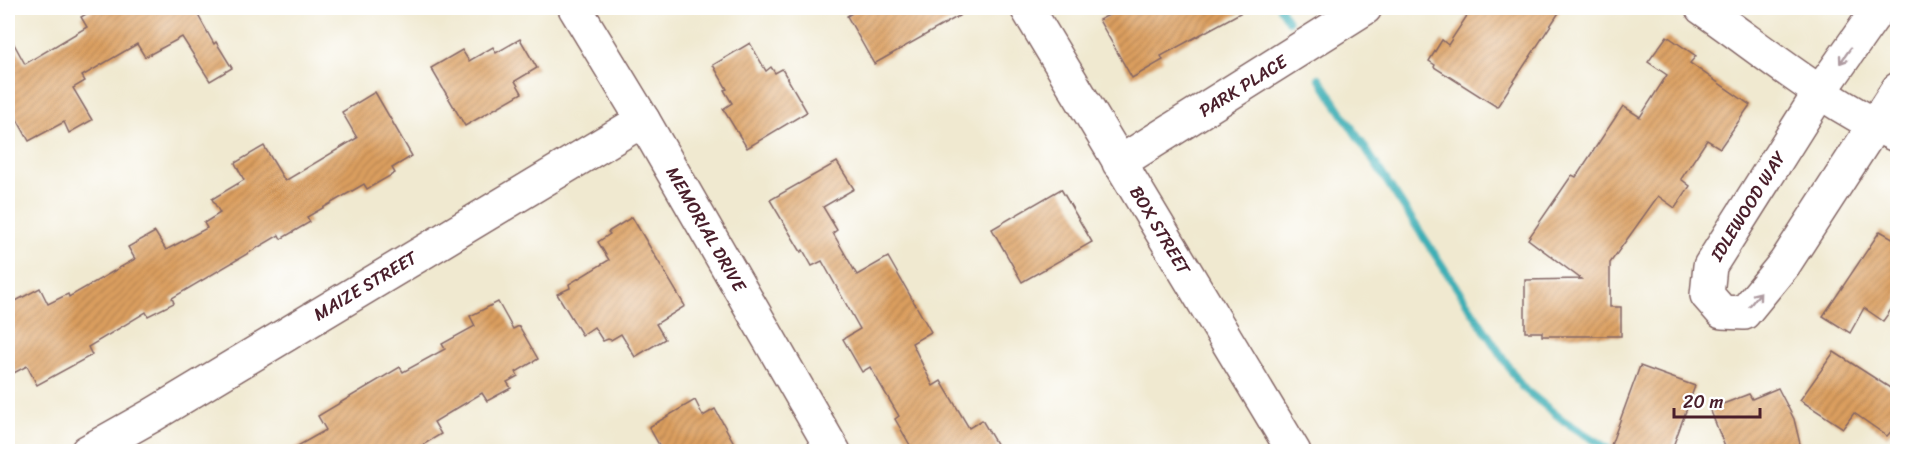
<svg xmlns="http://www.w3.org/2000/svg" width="1905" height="459" font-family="Sriracha,sans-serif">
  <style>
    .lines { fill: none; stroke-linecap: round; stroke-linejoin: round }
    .stream { stroke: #3eafb5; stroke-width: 8 }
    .building { fill: url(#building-hatch) }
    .minor-casing { stroke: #846665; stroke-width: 36 }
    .minor { stroke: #fff; stroke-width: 33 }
    .oneway { stroke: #ae9aa0 }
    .labels { text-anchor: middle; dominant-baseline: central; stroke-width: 4.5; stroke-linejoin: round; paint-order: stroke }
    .street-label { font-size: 18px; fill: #4a1f2b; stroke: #fff }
  </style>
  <defs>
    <pattern id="building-hatch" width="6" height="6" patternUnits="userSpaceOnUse" patternTransform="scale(1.5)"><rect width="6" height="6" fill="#db9f5f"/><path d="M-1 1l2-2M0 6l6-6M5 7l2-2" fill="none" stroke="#b4814f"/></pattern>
  </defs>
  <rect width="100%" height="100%" fill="#fff"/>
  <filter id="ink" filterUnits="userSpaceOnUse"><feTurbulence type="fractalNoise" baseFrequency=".0167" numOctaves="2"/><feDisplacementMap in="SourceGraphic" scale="12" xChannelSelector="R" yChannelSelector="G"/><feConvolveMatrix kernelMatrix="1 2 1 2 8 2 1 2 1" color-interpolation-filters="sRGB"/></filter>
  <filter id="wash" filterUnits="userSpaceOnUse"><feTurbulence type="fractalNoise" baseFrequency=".008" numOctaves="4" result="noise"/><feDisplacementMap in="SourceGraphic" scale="24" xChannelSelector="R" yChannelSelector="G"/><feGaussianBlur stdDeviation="1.35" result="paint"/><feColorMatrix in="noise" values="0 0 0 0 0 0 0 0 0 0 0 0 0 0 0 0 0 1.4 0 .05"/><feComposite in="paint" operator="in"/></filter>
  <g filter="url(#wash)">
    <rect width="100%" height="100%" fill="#f0e9d0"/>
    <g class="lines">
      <!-- stream -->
      <g class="stream">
        <polyline points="1280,8 1288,21"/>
        <polyline points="1319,78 1522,387 1564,421 1613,452"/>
      </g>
    </g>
    <g id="blocks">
      <!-- building -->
      <g class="building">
        <polygon points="96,8 194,8 214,44 216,42 232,68 210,81 182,37 145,57 137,44 82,76 85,81 73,88 92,120 69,133 64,122 29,141 8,103 8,33 25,64 87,27 81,17"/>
        <polygon points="860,8 973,8 874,64 847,16"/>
        <polygon points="1122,8 1249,8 1161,56 1163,60 1132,78 1099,20"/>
        <polygon points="1472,8 1562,8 1497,107 1434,67 1435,65 1429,61 1442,40 1448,45"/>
        <polygon points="1667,36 1696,56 1690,63 1750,105 1720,148 1707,140 1681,179 1690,186 1675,208 1658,196 1610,263 1610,307 1621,307 1621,336 1542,336 1542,332 1525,332 1525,280 1581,279 1528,239 1572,175 1576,177 1623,106 1640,117 1667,75 1648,62"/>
        <polygon points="520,39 537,68 515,81 522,93 465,126 431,68 462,50 469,61 493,47 496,53"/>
        <polygon points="750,43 766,71 771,67 775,73 782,69 807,112 747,148 723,109 732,103 724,90 727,89 713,65"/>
        <polygon points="375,92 412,156 392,168 395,173 367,189 364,184 307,217 310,222 281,239 279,235 172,298 174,303 148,316 146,312 88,347 92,355 37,385 27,366 8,376 8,305 40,288 48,304 68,294 69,297 135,259 128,247 155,232 166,250 207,228 204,223 220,213 212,199 244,180 235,163 264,146 285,181 357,138 342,112"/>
        <polygon points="837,162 854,189 823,207 837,230 833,233 857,275 888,257 931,332 912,343 933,386 941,381 969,428 982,420 1001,452 914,452 895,419 899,416 870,367 862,372 843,339 860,329 822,261 812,266 803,250 801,252 770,200"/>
        <polygon points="1061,189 1092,242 1022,282 992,229"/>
        <polygon points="632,217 685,306 656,324 665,339 635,357 621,334 611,340 608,339 603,341 594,327 582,335 557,294 570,288 569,284 609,260 598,242 610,234 608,232"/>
        <polygon points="1880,231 1898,241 1898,300 1883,321 1864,308 1850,333 1823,316"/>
        <polygon points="498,302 513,329 519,326 538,359 516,372 518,376 507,382 511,388 487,401 482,393 434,422 441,434 411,452 287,452 326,430 318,416 400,367 403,372 445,349 442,344 475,326 470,316"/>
        <polygon points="1834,352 1898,393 1898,424 1887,436 1854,413 1843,428 1800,400"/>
        <polygon points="1640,366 1695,386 1671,452 1628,452 1611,445"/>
        <polygon points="1778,388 1794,419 1802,452 1727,452 1710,409 1749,394 1752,399"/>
        <polygon points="695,400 703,416 715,409 739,452 663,452 649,427"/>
      </g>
    </g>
  </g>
  <g filter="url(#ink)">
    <use href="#blocks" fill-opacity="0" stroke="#846665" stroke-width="1.5"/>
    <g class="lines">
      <defs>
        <g id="minor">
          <polyline points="575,8 643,120 834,452"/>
          <polyline points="1027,8 1294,452"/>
          <path d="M1702 8C1765 52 1827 104 1898 136"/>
          <polyline points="1879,8 1820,92 1710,266 1707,295 1722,312 1744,313 1785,263 1898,89"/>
          <polyline points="1119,163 1365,8"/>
          <polyline points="87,452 151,416 643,120"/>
        </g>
      </defs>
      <!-- minor casing -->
      <use href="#minor" class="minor-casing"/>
      <!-- minor -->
      <use href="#minor" class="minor"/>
    </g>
    <!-- one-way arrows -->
    <defs><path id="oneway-shaft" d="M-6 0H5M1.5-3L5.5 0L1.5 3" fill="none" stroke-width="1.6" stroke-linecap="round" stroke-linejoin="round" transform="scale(1.5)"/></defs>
    <g class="oneway">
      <use href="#oneway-shaft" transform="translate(1845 56) rotate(125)"/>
      <use href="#oneway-shaft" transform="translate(1755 299) rotate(-51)"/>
    </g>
  </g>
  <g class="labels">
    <!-- street labels -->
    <g class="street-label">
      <text transform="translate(1243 86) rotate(-32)">PARK PLACE</text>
      <text transform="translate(1748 206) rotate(-58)">IDLEWOOD WAY</text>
      <text transform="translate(706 229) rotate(60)">MEMORIAL DRIVE</text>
      <text transform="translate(1160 230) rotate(59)">BOX STREET</text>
      <text transform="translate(365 286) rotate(-31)">MAIZE STREET</text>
    </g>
  </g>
  <!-- margin -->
  <rect width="1905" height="459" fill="none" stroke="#fff" stroke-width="30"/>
  <!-- scale -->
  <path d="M1674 408v9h86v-9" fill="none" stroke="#4a1f2b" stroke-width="3"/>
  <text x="1683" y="408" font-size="18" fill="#4a1f2b" stroke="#ffffff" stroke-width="4.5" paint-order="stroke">20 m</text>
</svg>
